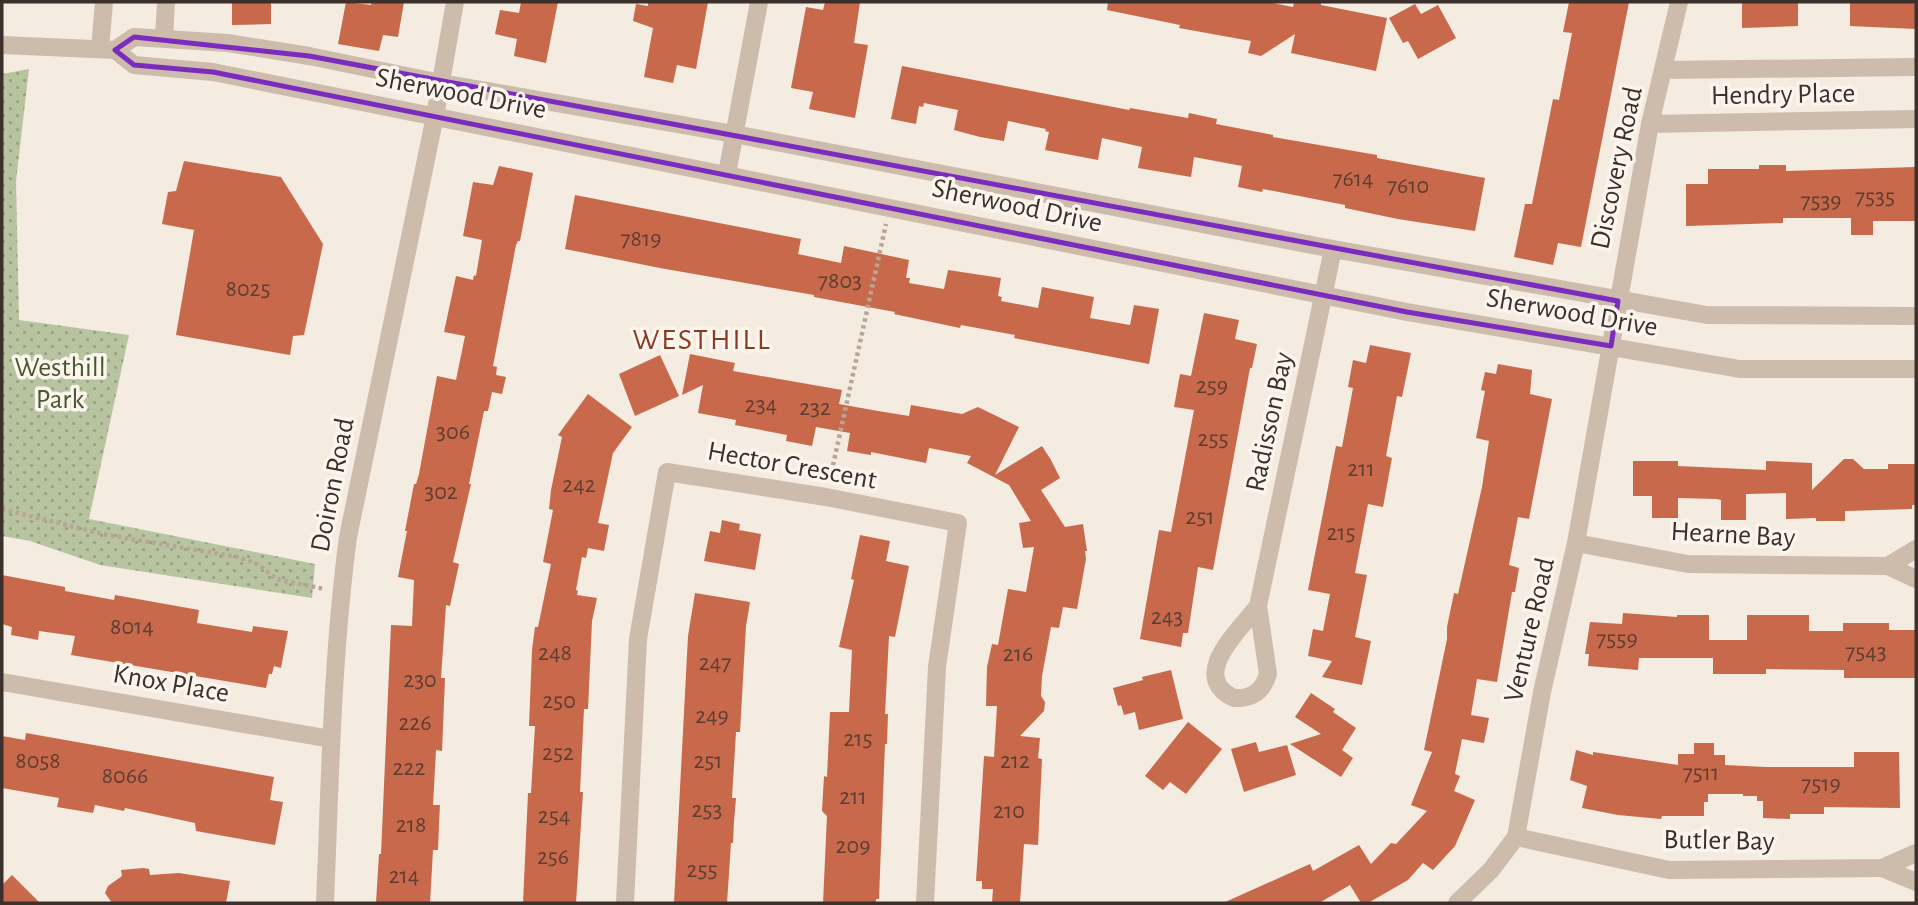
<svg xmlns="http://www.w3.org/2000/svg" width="1918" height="905" font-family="'Alegreya Sans',sans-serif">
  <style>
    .park { fill: url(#park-dots) }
    .building { fill: #c8694b }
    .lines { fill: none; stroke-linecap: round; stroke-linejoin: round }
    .path { stroke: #b9a596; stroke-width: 4.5; stroke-dasharray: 3.5 3.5; stroke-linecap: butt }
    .minor { stroke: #cdbbac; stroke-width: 18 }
    .marked { fill: none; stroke: #7b2cbf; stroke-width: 5; stroke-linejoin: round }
    .labels { text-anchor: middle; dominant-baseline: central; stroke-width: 7; stroke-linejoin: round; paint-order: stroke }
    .number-label { font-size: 24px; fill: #5e3e33 }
    .street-label { font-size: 28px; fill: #3b302b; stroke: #fbf5ee }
    .park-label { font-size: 28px; fill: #4a5a2e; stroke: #fbf5ee }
    .neighbourhood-label { font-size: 30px; letter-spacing: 2px; fill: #8c3b22; stroke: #fbf5ee }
  </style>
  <defs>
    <pattern id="park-dots" width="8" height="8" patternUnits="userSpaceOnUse" patternTransform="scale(1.75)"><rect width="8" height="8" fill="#b8c4a0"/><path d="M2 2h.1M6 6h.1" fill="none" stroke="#97a083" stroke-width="1.8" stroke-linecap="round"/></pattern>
  </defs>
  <rect width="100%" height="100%" fill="#f4ebe1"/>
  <!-- park -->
  <polygon class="park" points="29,69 16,181 19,320 129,335 89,519 315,564 312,598 100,565 30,541 2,536 2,74"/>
  <!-- building -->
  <g class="building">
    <polygon points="232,2 271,2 271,24 232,25"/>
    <polygon points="346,2 371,5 372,2 404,2 398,37 383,35 379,51 338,44"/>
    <polygon points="521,2 558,2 546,63 514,56 517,39 495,34 500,10 519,13"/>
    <polygon points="648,2 708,2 696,69 677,65 673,83 644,77 653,28 633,21 636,4 648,6"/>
    <polygon points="825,2 860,2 854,43 868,45 855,118 809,109 813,92 791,88 806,7 823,10"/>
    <polygon points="1108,2 1267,2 1293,7 1294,2 1321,2 1321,5 1387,18 1376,71 1291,53 1295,34 1261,56 1248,53 1251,41 1179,28 1180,25 1107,10"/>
    <polygon points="1569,2 1629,2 1581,247 1558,243 1553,265 1514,257 1525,204 1532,204 1553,99 1559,100 1572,33 1563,32"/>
    <polygon points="1742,2 1798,2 1798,26 1742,28"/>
    <polygon points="1850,2 1916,2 1916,29 1850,26"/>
    <polygon points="1415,4 1421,14 1438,5 1456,38 1418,59 1408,41 1403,43 1389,18"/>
    <polygon points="902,66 1129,110 1130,108 1188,118 1189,113 1217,119 1216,124 1273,135 1273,137 1377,155 1377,158 1485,178 1475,231 1398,219 1345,208 1345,205 1263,189 1262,192 1238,187 1242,166 1194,157 1191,177 1138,168 1142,147 1102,138 1098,160 1045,150 1049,132 1045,131 1046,129 1008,121 1004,141 980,137 954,130 958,110 924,103 923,107 919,106 916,124 891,119"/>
    <polygon points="184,161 281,177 323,244 304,335 293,336 290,355 176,335 194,230 162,224 168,192 176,191"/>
    <polygon points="1759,165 1786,165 1786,171 1916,167 1916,221 1873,221 1873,235 1851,235 1851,218 1783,218 1783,223 1686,226 1686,184 1708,184 1708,169 1759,169"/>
    <polygon points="499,166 533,173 520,241 518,241 516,245 493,366 497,367 496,375 506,377 502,394 492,392 488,411 484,411 469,484 471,484 453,562 459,564 450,606 446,605 441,678 445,678 442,751 436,750 433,805 440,805 439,823 438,850 433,850 430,903 376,903 379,854 381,854 391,625 412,626 414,580 398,577 407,531 405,531 414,484 416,484 419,474 437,376 456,380 465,336 444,332 456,276 473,280 474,275 476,276 482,240 463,236 473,182 493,185"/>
    <polygon points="575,195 801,239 798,254 841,263 844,246 909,260 906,278 910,278 909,283 944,289 948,270 1001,278 998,296 1002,297 1001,301 1038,308 1042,287 1094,297 1090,318 1130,325 1134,305 1159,309 1149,364 1014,338 1015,335 961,325 960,328 894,314 895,312 814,297 814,295 660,268 565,249"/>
    <polygon points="1204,313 1239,320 1235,339 1257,344 1252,368 1250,368 1213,570 1198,567 1188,633 1183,633 1181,647 1140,639 1159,530 1171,532 1194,410 1174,407 1180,374 1191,376"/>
    <polygon points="1370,345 1411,353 1402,397 1397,396 1386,456 1392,458 1383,507 1368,504 1355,573 1367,575 1355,637 1371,641 1362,685 1322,677 1332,661 1308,656 1313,629 1323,631 1330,594 1308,590 1336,446 1342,447 1353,388 1348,387 1353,360 1366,363"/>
    <polygon points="690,354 735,363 733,371 842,390 839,404 878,411 909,416 911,405 962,414 978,407 1019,427 995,475 1042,446 1051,460 1060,478 1041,490 1065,527 1083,524 1087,551 1085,551 1086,559 1077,609 1063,607 1059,628 1051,627 1042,676 1041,696 1045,702 1044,711 1020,736 1040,738 1038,758 1042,759 1038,845 1024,844 1020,903 992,903 993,889 982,889 982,881 976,881 984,756 994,757 997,706 986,706 987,667 992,644 998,645 1008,589 1026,592 1034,547 1023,548 1019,523 1031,521 1009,485 967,463 971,456 929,448 926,463 871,452 871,455 847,451 850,433 816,427 812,446 786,441 787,435 735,425 736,420 698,413 703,385 682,395"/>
    <polygon points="660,355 679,396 635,416 619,374"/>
    <polygon points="1498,364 1532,370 1530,394 1552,399 1529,519 1518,517 1509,565 1519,568 1515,592 1512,592 1497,682 1477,679 1471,715 1489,718 1484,743 1462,739 1455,774 1460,776 1454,791 1475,800 1455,846 1433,870 1423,863 1408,880 1368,903 1361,903 1350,885 1319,903 1223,903 1310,864 1313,871 1359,845 1371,864 1391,843 1396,844 1427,811 1411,805 1432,752 1424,750 1447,639 1447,627 1454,593 1458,594 1482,487 1489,441 1476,438 1485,391 1481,390 1485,372 1496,374"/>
    <polygon points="588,394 632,427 613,453 598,523 609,525 604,551 588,548 586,558 582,557 576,590 578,591 577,595 597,598 592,621 588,709 584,709 580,792 583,792 576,903 523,903 528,793 531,793 535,726 529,726 532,650 535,627 538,627 551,564 543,562 553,510 549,509 551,490 562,437 558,435"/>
    <polygon points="1844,459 1853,459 1864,469 1888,469 1888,464 1916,464 1916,505 1912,505 1912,509 1845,511 1845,521 1816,521 1816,518 1786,519 1786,493 1746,494 1746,520 1721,520 1721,500 1717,499 1678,498 1678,518 1652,518 1652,496 1633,496 1633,461 1678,461 1678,466 1766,470 1766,461 1812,463 1812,490"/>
    <polygon points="722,520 740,524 739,530 761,534 755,570 704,561 710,531 720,533"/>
    <polygon points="860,535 890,541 886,561 909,566 895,637 889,636 885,714 888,714 887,744 885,744 879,899 876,899 876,903 823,903 827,816 822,811 824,776 827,777 830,712 849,712 852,650 839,647 854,580 851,579"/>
    <polygon points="2,575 65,587 65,591 114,600 115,595 199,610 197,623 252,632 253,626 288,631 281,668 274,666 272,674 269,674 266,688 71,655 75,636 39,631 38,640 11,635 12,627 2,624"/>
    <polygon points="695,593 750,602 746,626 740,732 736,732 732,798 736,798 734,821 733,843 731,843 727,903 674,903 688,636"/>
    <polygon points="1623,613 1677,617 1677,615 1709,615 1709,640 1747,640 1747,615 1809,615 1809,631 1843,631 1843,623 1889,623 1889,630 1916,630 1916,678 1844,678 1844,670 1766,669 1766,674 1713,674 1713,658 1639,658 1638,670 1588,666 1589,654 1585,654 1590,622 1622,624"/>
    <polygon points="1171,670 1183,719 1139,730 1135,712 1124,715 1121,705 1118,706 1113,688 1143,680 1142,677"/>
    <polygon points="1311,693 1335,709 1333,712 1356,728 1342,750 1353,758 1341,777 1290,744 1321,734 1295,717"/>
    <polygon points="1188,722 1222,749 1186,794 1170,782 1163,790 1145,776"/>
    <polygon points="26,733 274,777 270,800 283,802 275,845 196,831 195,823 125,808 124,811 95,805 93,813 57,807 59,798 2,788 2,736 25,740"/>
    <polygon points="1256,742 1259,752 1287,745 1296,775 1244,792 1231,749"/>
    <polygon points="1694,743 1714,743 1714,755 1725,755 1725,765 1766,767 1854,767 1854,752 1899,752 1900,808 1824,807 1824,814 1790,814 1790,819 1763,818 1763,801 1757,801 1757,796 1743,796 1743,794 1708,794 1708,802 1704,802 1704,816 1662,816 1661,819 1618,815 1582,808 1587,786 1570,780 1576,750 1593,755 1593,752 1678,765 1678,754 1694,754"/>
    <polygon points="143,868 149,869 150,875 179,873 230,881 226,903 112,903 105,893 108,886 122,876 121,870"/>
    <polygon points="12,875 40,903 2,903 2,885"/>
  </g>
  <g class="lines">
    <!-- path -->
    <g class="path">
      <polyline points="830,479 886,224"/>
      <polyline points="2,509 107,535 238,557 259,565 276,579 324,589"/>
    </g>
    <!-- minor -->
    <g class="minor">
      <polyline points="164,38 166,2"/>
      <polyline points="2,45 115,50 134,65 213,72 1407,312 1740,369 1916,369"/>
      <polyline points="100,49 104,2"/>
      <polyline points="115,50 134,37 228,43 309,56 441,83 734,134 1333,249 1707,315 1916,316"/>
      <polyline points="1664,70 1916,67"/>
      <polyline points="1650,124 1916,119"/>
      <polyline points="727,174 759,2"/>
      <polyline points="1576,543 1688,564 1888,566 1916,579"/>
      <polyline points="1888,566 1916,549"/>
      <path d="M1258 606C1239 631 1188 676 1234 698 1252 699 1263 691 1268 674L1258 606 1333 249"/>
      <polyline points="2,682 331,739"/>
      <polyline points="1516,837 1669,870 1882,868 1916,853"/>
      <polyline points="1882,868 1916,882"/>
      <path d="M325 903C330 781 332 658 348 537L435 116 455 2"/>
      <polyline points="625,903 638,639 667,472 826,497 958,523 937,667 925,903"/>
      <polyline points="1457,903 1491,870 1516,837 1542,692 1576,543 1650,124 1679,2"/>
    </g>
  </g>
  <!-- marked area -->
  <path class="marked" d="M134 37 309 56 1618 301 1611 346 1407 312 213 72 134 65 115 50Z"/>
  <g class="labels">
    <!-- number labels -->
    <g class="number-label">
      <text x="1353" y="179">7614</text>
      <text x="1408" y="186">7610</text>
      <text x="1875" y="197">7535</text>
      <text x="1821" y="201">7539</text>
      <text x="641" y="239">7819</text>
      <text x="840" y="281">7803</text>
      <text x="248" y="289">8025</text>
      <text x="1212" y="386">259</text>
      <text x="761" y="405">234</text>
      <text x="815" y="408">232</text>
      <text x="453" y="432">306</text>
      <text x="1213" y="439">255</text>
      <text x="1361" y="469">211</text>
      <text x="579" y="485">242</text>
      <text x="441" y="492">302</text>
      <text x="1200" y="517">251</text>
      <text x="1341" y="533">215</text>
      <text x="1167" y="617">243</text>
      <text x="132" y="627">8014</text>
      <text x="1617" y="639">7559</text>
      <text x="1866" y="652">7543</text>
      <text x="555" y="653">248</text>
      <text x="1018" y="654">216</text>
      <text x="715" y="663">247</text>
      <text x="420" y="680">230</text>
      <text x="559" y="701">250</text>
      <text x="712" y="716">249</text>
      <text x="415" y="723">226</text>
      <text x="858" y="739">215</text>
      <text x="558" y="753">252</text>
      <text x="38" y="761">8058</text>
      <text x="708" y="761">251</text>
      <text x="1015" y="761">212</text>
      <text x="409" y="768">222</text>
      <text x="1701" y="773">7511</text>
      <text x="125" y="776">8066</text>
      <text x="1821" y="784">7519</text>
      <text x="853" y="797">211</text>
      <text x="707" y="810">253</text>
      <text x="1009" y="811">210</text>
      <text x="554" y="816">254</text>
      <text x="411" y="825">218</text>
      <text x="853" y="846">209</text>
      <text x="553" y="857">256</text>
      <text x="702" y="870">255</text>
      <text x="404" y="876">214</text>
    </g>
    <!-- street labels -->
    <g class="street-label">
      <text transform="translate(461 94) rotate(11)">Sherwood Drive</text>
      <text transform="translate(1783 95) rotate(-1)">Hendry Place</text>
      <text transform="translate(1617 168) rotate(-78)">Discovery Road</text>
      <text transform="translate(1017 206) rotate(12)">Sherwood Drive</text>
      <text transform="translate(1572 313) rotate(10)">Sherwood Drive</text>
      <text transform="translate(1270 422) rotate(-78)">Radisson Bay</text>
      <text transform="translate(792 466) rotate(10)">Hector Crescent</text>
      <text transform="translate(333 485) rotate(-79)">Doiron Road</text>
      <text transform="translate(1733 535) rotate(3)">Hearne Bay</text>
      <text transform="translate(1530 630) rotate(-77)">Venture Road</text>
      <text transform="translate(171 684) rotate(10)">Knox Place</text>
      <text transform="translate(1719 841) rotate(1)">Butler Bay</text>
    </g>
    <!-- park labels -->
    <g class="park-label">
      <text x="60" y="368">Westhill<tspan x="60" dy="32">Park</tspan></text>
    </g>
    <!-- neighbourhood labels -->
    <g class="neighbourhood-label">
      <text x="702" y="340">WESTHILL</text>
    </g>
  </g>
  <!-- border -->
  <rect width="1918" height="905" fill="none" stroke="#3b302b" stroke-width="7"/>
</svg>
